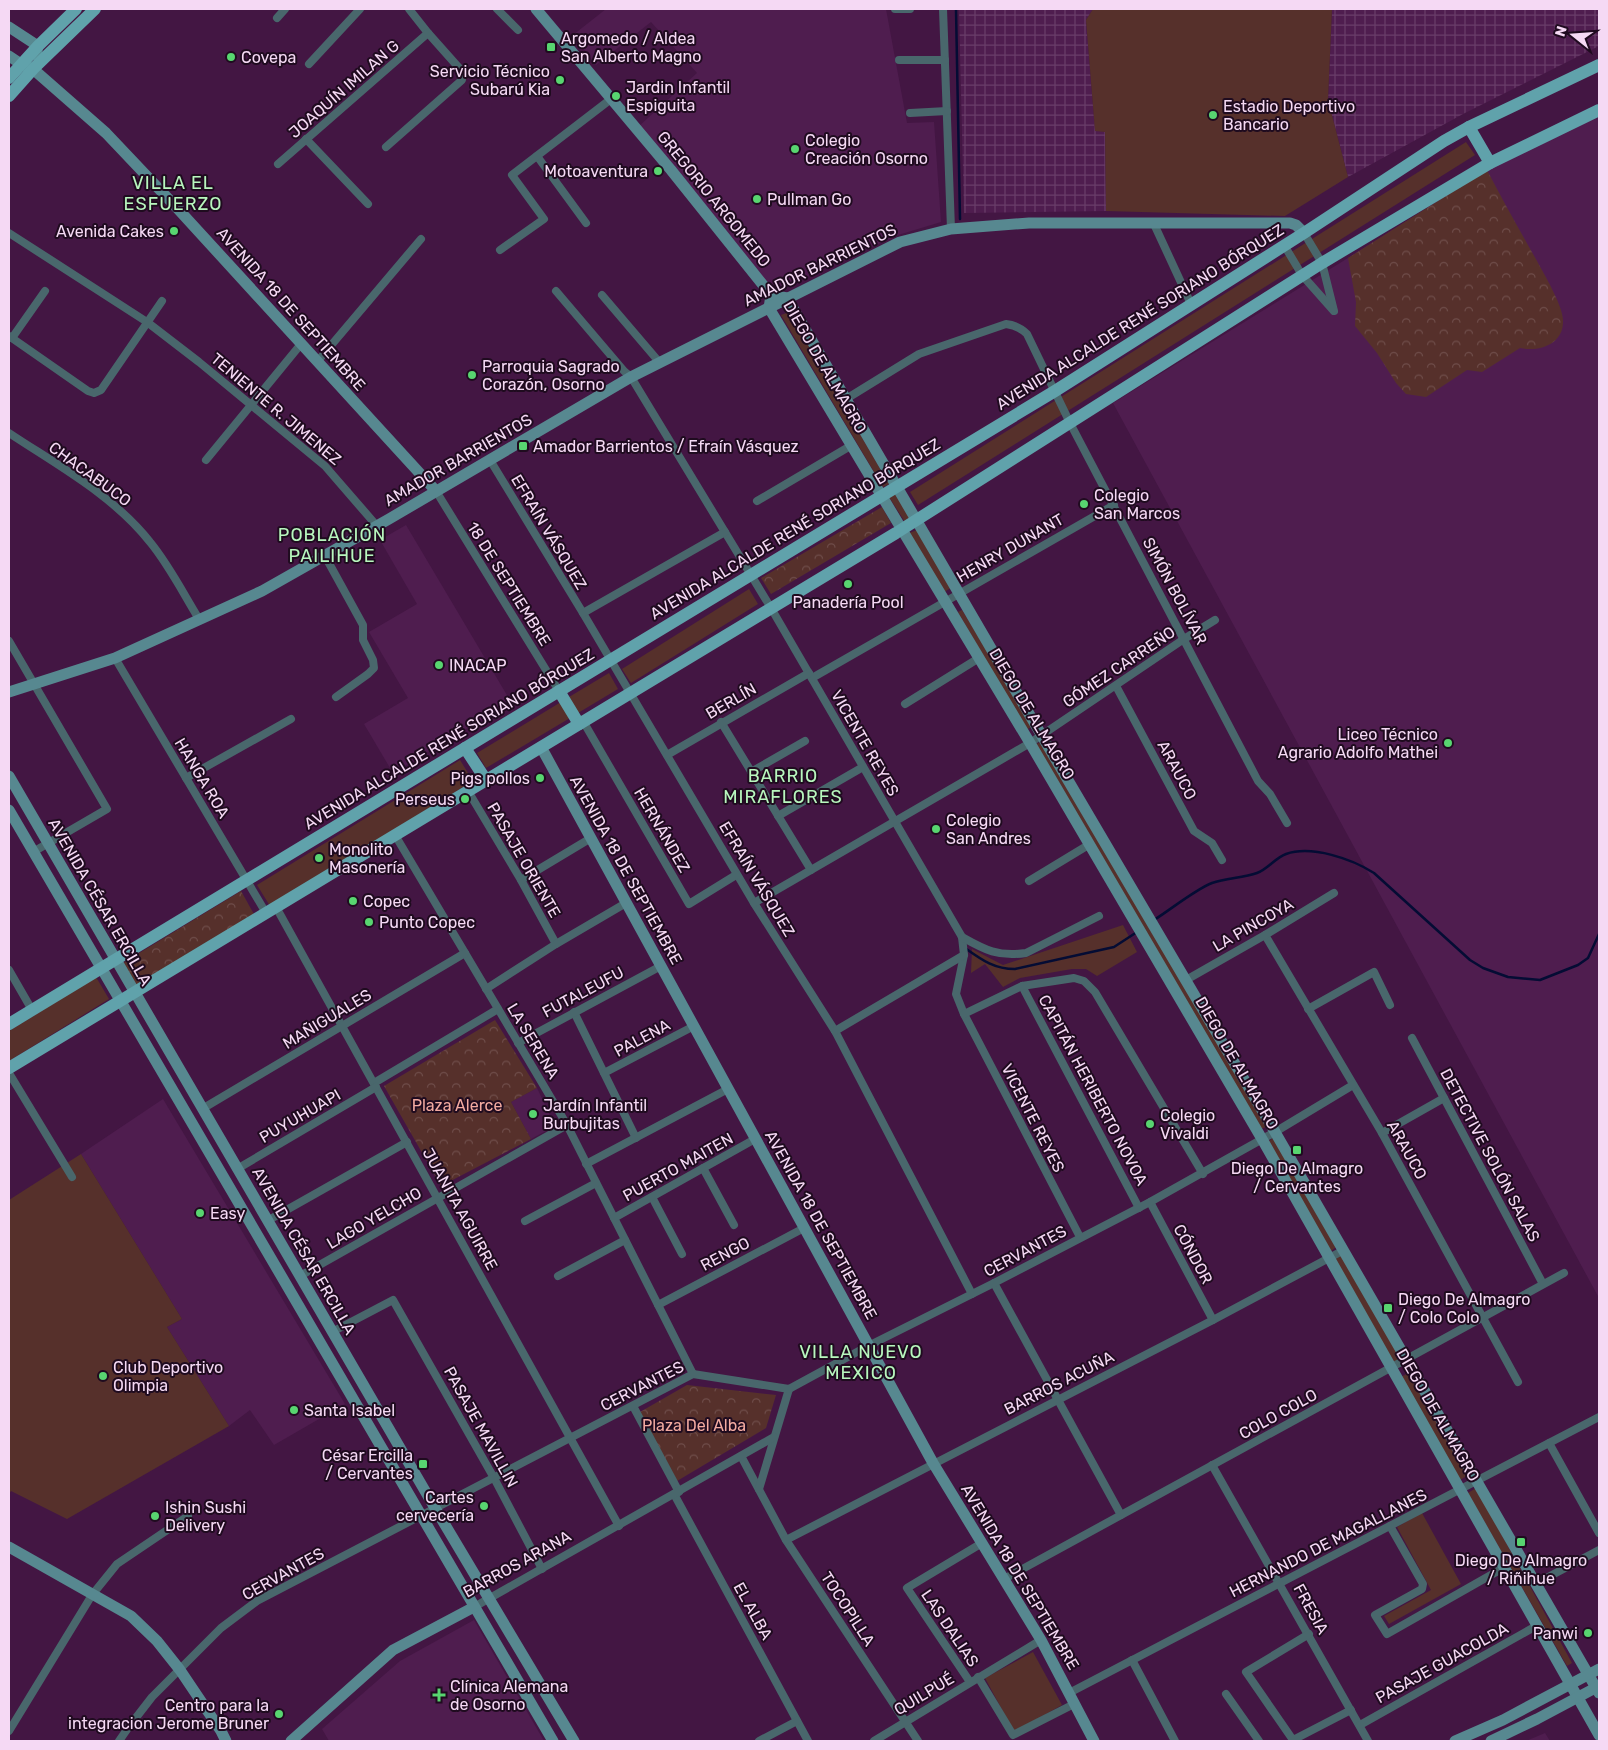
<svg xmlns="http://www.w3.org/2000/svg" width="1608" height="1750" font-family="Rubik,sans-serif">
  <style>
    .built { fill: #4f1d4f }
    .industrial { fill: url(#industrial-grid) }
    .green { fill: #56302b }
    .forest { fill: url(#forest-crowns) }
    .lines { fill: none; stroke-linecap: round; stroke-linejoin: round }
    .stream { stroke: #040c34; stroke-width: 2.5 }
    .street { stroke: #49676c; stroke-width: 8 }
    .secondary { stroke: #578890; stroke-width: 11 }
    .primary { stroke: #60a2ab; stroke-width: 12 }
    .poi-dot { fill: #58d570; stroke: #1f0b1f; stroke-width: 2 }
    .labels { text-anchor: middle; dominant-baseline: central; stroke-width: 4; stroke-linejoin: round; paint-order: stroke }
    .poi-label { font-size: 16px; fill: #f5d9f4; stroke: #1f0b1f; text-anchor: start }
    .street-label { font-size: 16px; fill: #f5d9f4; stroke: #1f0b1f }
    .park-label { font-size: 16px; fill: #f4aba1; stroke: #1f0b1f }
    .neighbourhood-label { font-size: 18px; letter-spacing: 1px; fill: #b8f7be; stroke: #1f0b1f }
  </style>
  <defs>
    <pattern id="industrial-grid" width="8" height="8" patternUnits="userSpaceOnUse" patternTransform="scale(1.25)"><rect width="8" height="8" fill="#4f1d4f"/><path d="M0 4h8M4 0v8" fill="none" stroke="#693d69"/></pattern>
    <pattern id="forest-crowns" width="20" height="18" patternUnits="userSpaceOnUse" patternTransform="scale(1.25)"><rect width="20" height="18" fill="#56302b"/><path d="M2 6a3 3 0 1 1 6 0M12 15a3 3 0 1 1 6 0" fill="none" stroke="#6f4d4a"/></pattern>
  </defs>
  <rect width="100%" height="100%" fill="#431643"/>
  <!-- built -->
  <g class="built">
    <polygon points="606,9 886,9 907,123 934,122 941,222 898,235 772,293 637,128 697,73 651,22 596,65 573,35"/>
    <polygon points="1599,116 1599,1298 1113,403 1348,258 1487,170"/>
    <polygon points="406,525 511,702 393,773 364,724 408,698 369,632 417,604 380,540"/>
    <polygon points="537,1088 555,1126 531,1139 511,1102"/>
    <polygon points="163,1099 345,1404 274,1445 250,1410 229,1426 167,1327 182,1319 81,1154"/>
    <polygon points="474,1620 544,1741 329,1741 322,1729 400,1661"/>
    <polygon points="1545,1733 1550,1741 1526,1741"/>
  </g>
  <!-- industrial -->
  <g class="industrial">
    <polygon points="959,9 1093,9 1086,20 1095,130 1105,132 1106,211 964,213"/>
    <polygon points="1332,9 1598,9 1599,46 1463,114 1348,177 1328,100"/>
  </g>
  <!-- green -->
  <g class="green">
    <polygon points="1093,9 1332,9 1328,100 1348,177 1285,216 1106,211 1105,132 1095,131 1086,20"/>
    <polygon points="1466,142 1475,155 918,505 910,492"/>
    <polygon points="789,312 889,484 883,487 781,315"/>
    <polygon points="895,493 911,519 905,522 889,497"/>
    <polygon points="917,530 951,588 944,592 909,533"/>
    <polygon points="749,589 758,604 631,683 622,669"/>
    <polygon points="962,610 1033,726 1026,730 958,612"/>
    <polygon points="609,673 618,689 578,713 569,697"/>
    <polygon points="561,702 570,718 486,768 477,753"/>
    <polygon points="1042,741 1266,1127 1261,1129 1035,745"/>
    <polygon points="460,760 473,781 270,906 257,885"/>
    <polygon points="1123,925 1137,952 1097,976 1086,969 1072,969 1020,978 1003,987 985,964 971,973 972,949 1003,965"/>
    <polygon points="96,977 109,999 9,1061 9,1031"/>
    <polygon points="1273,1138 1336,1247 1330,1252 1268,1142"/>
    <polygon points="81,1154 182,1319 167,1327 229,1426 67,1519 11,1491 9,1494 9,1200"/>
    <polygon points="1342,1254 1401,1358 1393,1363 1335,1259"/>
    <polygon points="1408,1373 1467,1476 1460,1480 1401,1377"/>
    <polygon points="1476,1488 1572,1663 1567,1666 1468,1493"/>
    <polygon points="1422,1513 1461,1584 1389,1624 1384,1616 1431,1590 1397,1527"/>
    <polygon points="1033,1652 1062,1705 1014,1732 985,1678"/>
  </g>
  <!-- forest -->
  <g class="forest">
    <path d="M1487 170C1503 201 1520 231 1537 261 1544 274 1563 306 1563 320 1564 344 1540 352 1520 348L1482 372 1467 370 1426 397 1406 394 1396 383 1377 353 1355 326 1356 302 1348 258Z"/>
    <polygon points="882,507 891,523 771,594 761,578"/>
    <polygon points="241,891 255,916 138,987 123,963"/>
    <polygon points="495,1020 537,1088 511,1102 531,1139 441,1186 384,1086"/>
    <polygon points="687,1385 776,1395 766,1428 677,1481 640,1412"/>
  </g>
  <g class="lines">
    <!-- stream -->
    <g class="stream">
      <polyline points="956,9 960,219"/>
      <path d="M1154 920C1170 910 1196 889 1212 883 1227 878 1243 878 1257 873 1268 869 1275 858 1286 854 1312 845 1352 859 1374 873L1470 960 1483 968 1508 977 1540 980 1578 965 1588 958 1599 934"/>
      <path d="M965 948C982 960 994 969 1015 969L1114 947 1137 932"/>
    </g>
    <!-- street -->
    <g class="street">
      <polyline points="497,9 518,30"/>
      <polyline points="895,9 910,9"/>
      <polyline points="943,9 951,229"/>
      <polyline points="277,18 285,9"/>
      <polyline points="899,60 945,60"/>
      <polyline points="309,64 360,9"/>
      <polyline points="910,113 947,111"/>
      <polyline points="306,139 368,204"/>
      <polyline points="386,147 462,80 460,69 428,33 409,9"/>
      <polyline points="537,156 586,223"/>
      <polyline points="278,164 428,33"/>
      <polyline points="1154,224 1191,304"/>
      <polyline points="9,233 147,322 199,362 325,466 377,526"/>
      <polyline points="1304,233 1322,263 1334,311"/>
      <polyline points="1284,245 1302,275 1333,310"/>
      <polyline points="500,250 544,219 512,175 611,99"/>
      <polyline points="556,291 624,371 631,377 771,608 962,937 964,955 956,994 964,1014 1080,1237"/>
      <polyline points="602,295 660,363"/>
      <polyline points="9,336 88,391 94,393 101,390 162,301"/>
      <polyline points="12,338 45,291"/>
      <polyline points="317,362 421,239"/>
      <path d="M846 399 919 354 1006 324C1015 325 1021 328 1027 334L1070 423 1258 781 1270 794 1287 823"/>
      <path d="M9 433C57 465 113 495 150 542 169 565 183 593 199 619"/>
      <polyline points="206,460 301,344"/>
      <polyline points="490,460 583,613 754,903 835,1031 972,1294"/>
      <polyline points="436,491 559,691"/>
      <polyline points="757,501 852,445"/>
      <polyline points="325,556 363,625 363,640 373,660 374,668 368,674 336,697"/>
      <polyline points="583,613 725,532"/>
      <polyline points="9,641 107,809 33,852"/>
      <polyline points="115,658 266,913"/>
      <polyline points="812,678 1114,505"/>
      <polyline points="1116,686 1194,831 1212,843 1222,860"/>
      <polyline points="905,704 979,658"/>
      <polyline points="583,721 689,904 736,875"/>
      <polyline points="721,722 811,870"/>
      <polyline points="667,755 809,673"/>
      <polyline points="751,772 805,741"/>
      <polyline points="186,778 291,719"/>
      <polyline points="468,791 521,880 556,944"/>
      <polyline points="778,816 863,767"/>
      <polyline points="395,835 567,1125 693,1374"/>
      <polyline points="521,880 591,838"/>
      <polyline points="1029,881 1090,844"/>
      <polyline points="754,903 1030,743 1184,639 1215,620"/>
      <polyline points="276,907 619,1526"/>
      <polyline points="1265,935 1382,1133 1518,1382"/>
      <path d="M962 937C985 950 998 957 1026 953L1099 916"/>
      <polyline points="9,970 32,1010"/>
      <polyline points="1186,980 1265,935 1334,893"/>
      <polyline points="1022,986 1139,1208"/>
      <polyline points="486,989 556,944 626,903"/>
      <polyline points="1308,1009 1374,972 1390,1005"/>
      <polyline points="574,1012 636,1138"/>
      <polyline points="964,1014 1022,986 1074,978 1084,981 1095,992 1203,1174"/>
      <polyline points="835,1031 964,955"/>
      <polyline points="1412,1038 1543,1284"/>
      <polyline points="518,1043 661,966"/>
      <polyline points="9,1073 72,1177"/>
      <polyline points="604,1073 694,1026"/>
      <polyline points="374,1083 498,1009"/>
      <polyline points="202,1109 465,953"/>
      <polyline points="1382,1133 1444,1098"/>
      <polyline points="586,1164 728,1089"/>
      <polyline points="703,1168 734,1225"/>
      <polyline points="237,1169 376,1087"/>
      <polyline points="652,1197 682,1254"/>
      <polyline points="1150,1202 1213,1320"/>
      <polyline points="614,1218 755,1139"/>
      <polyline points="267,1221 407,1142"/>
      <polyline points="525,1221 596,1183"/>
      <polyline points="300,1276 567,1125"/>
      <polyline points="558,1276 625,1240"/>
      <polyline points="994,1283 1121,1515"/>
      <polyline points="658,1305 804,1228"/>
      <polyline points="332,1332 393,1300 494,1478 542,1569"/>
      <polyline points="633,1406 679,1492"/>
      <polyline points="1549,1443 1599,1533"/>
      <polyline points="741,1456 786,1540 918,1741"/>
      <polyline points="1212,1465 1368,1741"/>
      <polyline points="759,1489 789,1389"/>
      <polyline points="674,1494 808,1741"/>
      <polyline points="1390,1526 1423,1584 1422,1589 1375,1615 1387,1634 1505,1567"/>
      <polyline points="786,1540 1213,1320 1344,1250"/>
      <polyline points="1004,1579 1564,1273"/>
      <polyline points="1537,1583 1599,1550"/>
      <polyline points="474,1607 774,1437"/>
      <polyline points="1309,1634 1246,1672 1293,1740 1351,1710"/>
      <polyline points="1132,1660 1175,1741"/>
      <polyline points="978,1677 1013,1735 1074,1704"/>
      <polyline points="970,1682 907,1588 982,1543"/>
      <polyline points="1069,1693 1599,1417"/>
      <polyline points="1226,1694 1259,1741"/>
      <polyline points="1360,1725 1538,1625"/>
      <polyline points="9,1731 92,1595 117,1564 188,1516"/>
      <polyline points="119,1741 128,1728 152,1697 221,1628 257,1601 693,1374 789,1389 868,1346 994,1283 1150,1202 1275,1132 1353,1085"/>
      <polyline points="759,1741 797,1721"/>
      <polyline points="874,1741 1041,1640"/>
    </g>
    <!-- secondary -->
    <g class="secondary">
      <polyline points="536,9 671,170 771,295"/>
      <polyline points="9,27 38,46 36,55"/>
      <polyline points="9,56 21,64 33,69 106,133 178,209 436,491"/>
      <polyline points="771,295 769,308 1030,743 1262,1139 1599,1735"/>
      <polyline points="771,295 787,298 1042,736 1275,1132 1599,1693"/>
      <polyline points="9,692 115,658 262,591 389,519 631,377 900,242 951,229 1029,223 1290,223 1296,225 1304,233"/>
      <polyline points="541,747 933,1463 1041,1640 1094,1741"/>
      <polyline points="9,776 435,1508 574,1741"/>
      <polyline points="9,810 553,1741"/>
      <polyline points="9,1547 131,1616 157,1641 180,1670 221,1731 226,1741"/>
      <polyline points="291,1741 393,1650 474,1607"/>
      <polyline points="1455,1741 1503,1720 1599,1669"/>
      <polyline points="1491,1741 1537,1719 1599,1686"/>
    </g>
    <!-- primary -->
    <g class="primary">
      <polyline points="9,78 38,46 76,9"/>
      <polyline points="9,96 33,69 95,9"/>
      <polyline points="1469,127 1490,163"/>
      <polyline points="559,691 579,724"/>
      <polyline points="465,748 486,780"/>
      <polyline points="9,1024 1055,391 1304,233 1444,141 1469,127 1599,65"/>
      <polyline points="9,1068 896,533 1322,263 1490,163 1599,110"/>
    </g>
  </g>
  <!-- markers -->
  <g class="poi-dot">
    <rect x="546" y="42" width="10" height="10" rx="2.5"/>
    <circle cx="231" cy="57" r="5"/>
    <circle cx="560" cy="80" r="5"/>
    <circle cx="616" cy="96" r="5"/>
    <circle cx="1213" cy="115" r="5"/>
    <circle cx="795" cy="149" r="5"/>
    <circle cx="658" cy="171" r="5"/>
    <circle cx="757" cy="199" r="5"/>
    <circle cx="174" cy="231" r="5"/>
    <circle cx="472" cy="375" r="5"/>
    <rect x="518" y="441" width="10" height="10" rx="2.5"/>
    <circle cx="1084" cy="504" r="5"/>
    <circle cx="848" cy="584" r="5"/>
    <circle cx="439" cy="665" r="5"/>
    <circle cx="1448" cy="743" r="5"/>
    <circle cx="540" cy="778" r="5"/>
    <circle cx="465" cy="799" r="5"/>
    <circle cx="936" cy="829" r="5"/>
    <circle cx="319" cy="858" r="5"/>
    <circle cx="353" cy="901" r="5"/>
    <circle cx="369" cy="922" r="5"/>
    <circle cx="533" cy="1114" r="5"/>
    <circle cx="1150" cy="1124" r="5"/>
    <rect x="1292" y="1145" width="10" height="10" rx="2.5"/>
    <circle cx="200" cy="1213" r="5"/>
    <rect x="1383" y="1303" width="10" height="10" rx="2.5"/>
    <circle cx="103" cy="1376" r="5"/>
    <circle cx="294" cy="1410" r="5"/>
    <rect x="418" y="1459" width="10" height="10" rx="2.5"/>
    <circle cx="484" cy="1506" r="5"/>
    <circle cx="155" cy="1516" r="5"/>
    <rect x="1516" y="1537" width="10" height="10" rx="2.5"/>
    <circle cx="1588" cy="1633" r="5"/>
    <path d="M436.5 1687.5h5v5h5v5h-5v5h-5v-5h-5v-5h5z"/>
    <circle cx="279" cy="1714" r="5"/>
  </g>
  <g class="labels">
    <!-- poi labels -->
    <g class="poi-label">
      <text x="561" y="38">Argomedo / Aldea<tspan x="561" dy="18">San Alberto Magno</tspan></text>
      <text x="241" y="57">Covepa</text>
      <text x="550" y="71" text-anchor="end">Servicio Técnico<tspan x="550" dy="18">Subarú Kia</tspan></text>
      <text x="626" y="87">Jardin Infantil<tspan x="626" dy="18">Espiguita</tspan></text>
      <text x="1223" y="106">Estadio Deportivo<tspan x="1223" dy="18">Bancario</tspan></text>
      <text x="805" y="140">Colegio<tspan x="805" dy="18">Creación Osorno</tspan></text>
      <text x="648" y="171" text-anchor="end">Motoaventura</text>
      <text x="767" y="199">Pullman Go</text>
      <text x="164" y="231" text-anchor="end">Avenida Cakes</text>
      <text x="482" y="366">Parroquia Sagrado<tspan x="482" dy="18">Corazón, Osorno</tspan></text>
      <text x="533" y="446">Amador Barrientos / Efraín Vásquez</text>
      <text x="1094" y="495">Colegio<tspan x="1094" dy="18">San Marcos</tspan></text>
      <text x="848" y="602" text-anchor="middle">Panadería Pool</text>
      <text x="449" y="665">INACAP</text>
      <text x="1438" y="734" text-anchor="end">Liceo Técnico<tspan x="1438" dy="18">Agrario Adolfo Mathei</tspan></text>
      <text x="530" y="778" text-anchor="end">Pigs pollos</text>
      <text x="455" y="799" text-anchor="end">Perseus</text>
      <text x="946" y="820">Colegio<tspan x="946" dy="18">San Andres</tspan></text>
      <text x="329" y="849">Monolito<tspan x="329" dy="18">Masonería</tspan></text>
      <text x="363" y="901">Copec</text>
      <text x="379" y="922">Punto Copec</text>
      <text x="543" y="1105">Jardín Infantil<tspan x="543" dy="18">Burbujitas</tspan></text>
      <text x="1160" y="1115">Colegio<tspan x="1160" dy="18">Vivaldi</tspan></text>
      <text x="1297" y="1168" text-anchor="middle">Diego De Almagro<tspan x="1297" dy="18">/ Cervantes</tspan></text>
      <text x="210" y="1213">Easy</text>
      <text x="1398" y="1299">Diego De Almagro<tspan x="1398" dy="18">/ Colo Colo</tspan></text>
      <text x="113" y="1367">Club Deportivo<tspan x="113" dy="18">Olimpia</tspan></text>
      <text x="304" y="1410">Santa Isabel</text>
      <text x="413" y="1455" text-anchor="end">César Ercilla<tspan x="413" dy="18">/ Cervantes</tspan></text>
      <text x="474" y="1497" text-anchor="end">Cartes<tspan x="474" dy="18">cervecería</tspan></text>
      <text x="165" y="1507">Ishin Sushi<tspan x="165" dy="18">Delivery</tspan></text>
      <text x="1521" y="1560" text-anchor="middle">Diego De Almagro<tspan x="1521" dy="18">/ Riñihue</tspan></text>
      <text x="1578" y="1633" text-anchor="end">Panwi</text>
      <text x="450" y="1686">Clínica Alemana<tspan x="450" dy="18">de Osorno</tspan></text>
      <text x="269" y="1705" text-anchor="end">Centro para la<tspan x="269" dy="18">integracion Jerome Bruner</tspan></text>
    </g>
    <!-- street labels -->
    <g class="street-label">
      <text transform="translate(344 89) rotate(-41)">JOAQUÍN IMILAN G</text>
      <text transform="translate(714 199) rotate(51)">GREGORIO ARGOMEDO</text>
      <text transform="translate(820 265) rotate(-26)">AMADOR BARRIENTOS</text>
      <text transform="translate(291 309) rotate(48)">AVENIDA 18 DE SEPTIEMBRE</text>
      <text transform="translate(1140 317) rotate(-32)">AVENIDA ALCALDE RENÉ SORIANO BÓRQUEZ</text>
      <text transform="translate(825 367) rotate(60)">DIEGO DE ALMAGRO</text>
      <text transform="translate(276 409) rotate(40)">TENIENTE R. JIMENEZ</text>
      <text transform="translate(458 460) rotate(-30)">AMADOR BARRIENTOS</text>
      <text transform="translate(90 474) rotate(36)">CHACABUCO</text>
      <text transform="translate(795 529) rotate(-31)">AVENIDA ALCALDE RENÉ SORIANO BÓRQUEZ</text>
      <text transform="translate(549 532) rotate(59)">EFRAÍN VÁSQUEZ</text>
      <text transform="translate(1010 548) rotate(-30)">HENRY DUNANT</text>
      <text transform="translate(509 584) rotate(58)">18 DE SEPTIEMBRE</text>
      <text transform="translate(1175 591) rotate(62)">SIMÓN BOLÍVAR</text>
      <text transform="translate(1119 667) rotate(-34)">GÓMEZ CARREÑO</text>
      <text transform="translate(731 701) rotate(-30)">BERLÍN</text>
      <text transform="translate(1032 714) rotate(59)">DIEGO DE ALMAGRO</text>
      <text transform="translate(449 739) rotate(-31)">AVENIDA ALCALDE RENÉ SORIANO BÓRQUEZ</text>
      <text transform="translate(865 743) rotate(60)">VICENTE REYES</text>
      <text transform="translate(1177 770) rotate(62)">ARAUCO</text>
      <text transform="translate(202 778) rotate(59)">HANGA ROA</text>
      <text transform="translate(662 830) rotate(60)">HERNÁNDEZ</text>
      <text transform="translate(524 860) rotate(60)">PASAJE ORIENTE</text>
      <text transform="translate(626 870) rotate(61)">AVENIDA 18 DE SEPTIEMBRE</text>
      <text transform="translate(757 879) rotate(59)">EFRAÍN VÁSQUEZ</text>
      <text transform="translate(100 902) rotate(60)">AVENIDA CÉSAR ERCILLA</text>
      <text transform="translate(1253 925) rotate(-30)">LA PINCOYA</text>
      <text transform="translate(583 992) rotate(-28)">FUTALEUFU</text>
      <text transform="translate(327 1019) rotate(-31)">MAÑIGUALES</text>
      <text transform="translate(642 1038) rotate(-28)">PALENA</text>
      <text transform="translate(533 1041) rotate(59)">LA SERENA</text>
      <text transform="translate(1237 1063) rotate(60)">DIEGO DE ALMAGRO</text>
      <text transform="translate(1093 1090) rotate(62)">CAPITÁN HERIBERTO NOVOA</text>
      <text transform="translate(300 1116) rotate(-30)">PUYUHUAPI</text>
      <text transform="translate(1033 1118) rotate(63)">VICENTE REYES</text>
      <text transform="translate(1407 1150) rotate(61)">ARAUCO</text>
      <text transform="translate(1490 1155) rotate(62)">DETECTIVE SOLÓN SALAS</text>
      <text transform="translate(678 1167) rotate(-29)">PUERTO MAITEN</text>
      <text transform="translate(460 1209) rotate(61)">JUANITA AGUIRRE</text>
      <text transform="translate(374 1218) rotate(-30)">LAGO YELCHO</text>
      <text transform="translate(821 1225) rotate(61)">AVENIDA 18 DE SEPTIEMBRE</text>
      <text transform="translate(304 1251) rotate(60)">AVENIDA CÉSAR ERCILLA</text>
      <text transform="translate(1025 1251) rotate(-28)">CERVANTES</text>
      <text transform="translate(725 1254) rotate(-28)">RENGO</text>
      <text transform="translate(1193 1254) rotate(62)">CÓNDOR</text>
      <text transform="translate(1059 1383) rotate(-27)">BARROS ACUÑA</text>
      <text transform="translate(642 1386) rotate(-27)">CERVANTES</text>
      <text transform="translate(1278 1414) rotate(-29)">COLO COLO</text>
      <text transform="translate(1438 1415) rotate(60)">DIEGO DE ALMAGRO</text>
      <text transform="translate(481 1427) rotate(61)">PASAJE MAVILLIN</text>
      <text transform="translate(1328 1543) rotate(-27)">HERNANDO DE MAGALLANES</text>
      <text transform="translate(517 1564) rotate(-29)">BARROS ARANA</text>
      <text transform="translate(283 1574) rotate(-29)">CERVANTES</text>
      <text transform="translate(1020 1577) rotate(59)">AVENIDA 18 DE SEPTIEMBRE</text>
      <text transform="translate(848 1609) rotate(57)">TOCOPILLA</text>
      <text transform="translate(1311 1609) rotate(61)">FRESIA</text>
      <text transform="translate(753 1611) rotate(61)">EL ALBA</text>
      <text transform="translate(950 1628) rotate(56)">LAS DALIAS</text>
      <text transform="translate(1442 1663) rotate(-29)">PASAJE GUACOLDA</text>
      <text transform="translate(924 1694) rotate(-31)">QUILPUÉ</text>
    </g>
    <!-- park labels -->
    <g class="park-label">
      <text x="457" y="1105">Plaza Alerce</text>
      <text x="694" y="1425">Plaza Del Alba</text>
    </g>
    <!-- neighbourhood labels -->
    <g class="neighbourhood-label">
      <text x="173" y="183">VILLA EL<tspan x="173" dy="21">ESFUERZO</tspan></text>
      <text x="332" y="535">POBLACIÓN<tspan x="332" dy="21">PAILIHUE</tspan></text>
      <text x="783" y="776">BARRIO<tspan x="783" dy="21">MIRAFLORES</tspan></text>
      <text x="861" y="1352">VILLA NUEVO<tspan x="861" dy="21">MEXICO</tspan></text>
    </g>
  </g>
  <!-- border -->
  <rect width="1608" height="1750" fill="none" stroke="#f5d9f4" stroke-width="20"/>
  <!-- north arrow -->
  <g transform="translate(1573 35) rotate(287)" stroke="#1f0b1f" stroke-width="4" paint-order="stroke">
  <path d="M0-4L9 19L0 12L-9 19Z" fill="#f5d9f4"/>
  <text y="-8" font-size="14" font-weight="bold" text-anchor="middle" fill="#f5d9f4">N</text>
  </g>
</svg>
